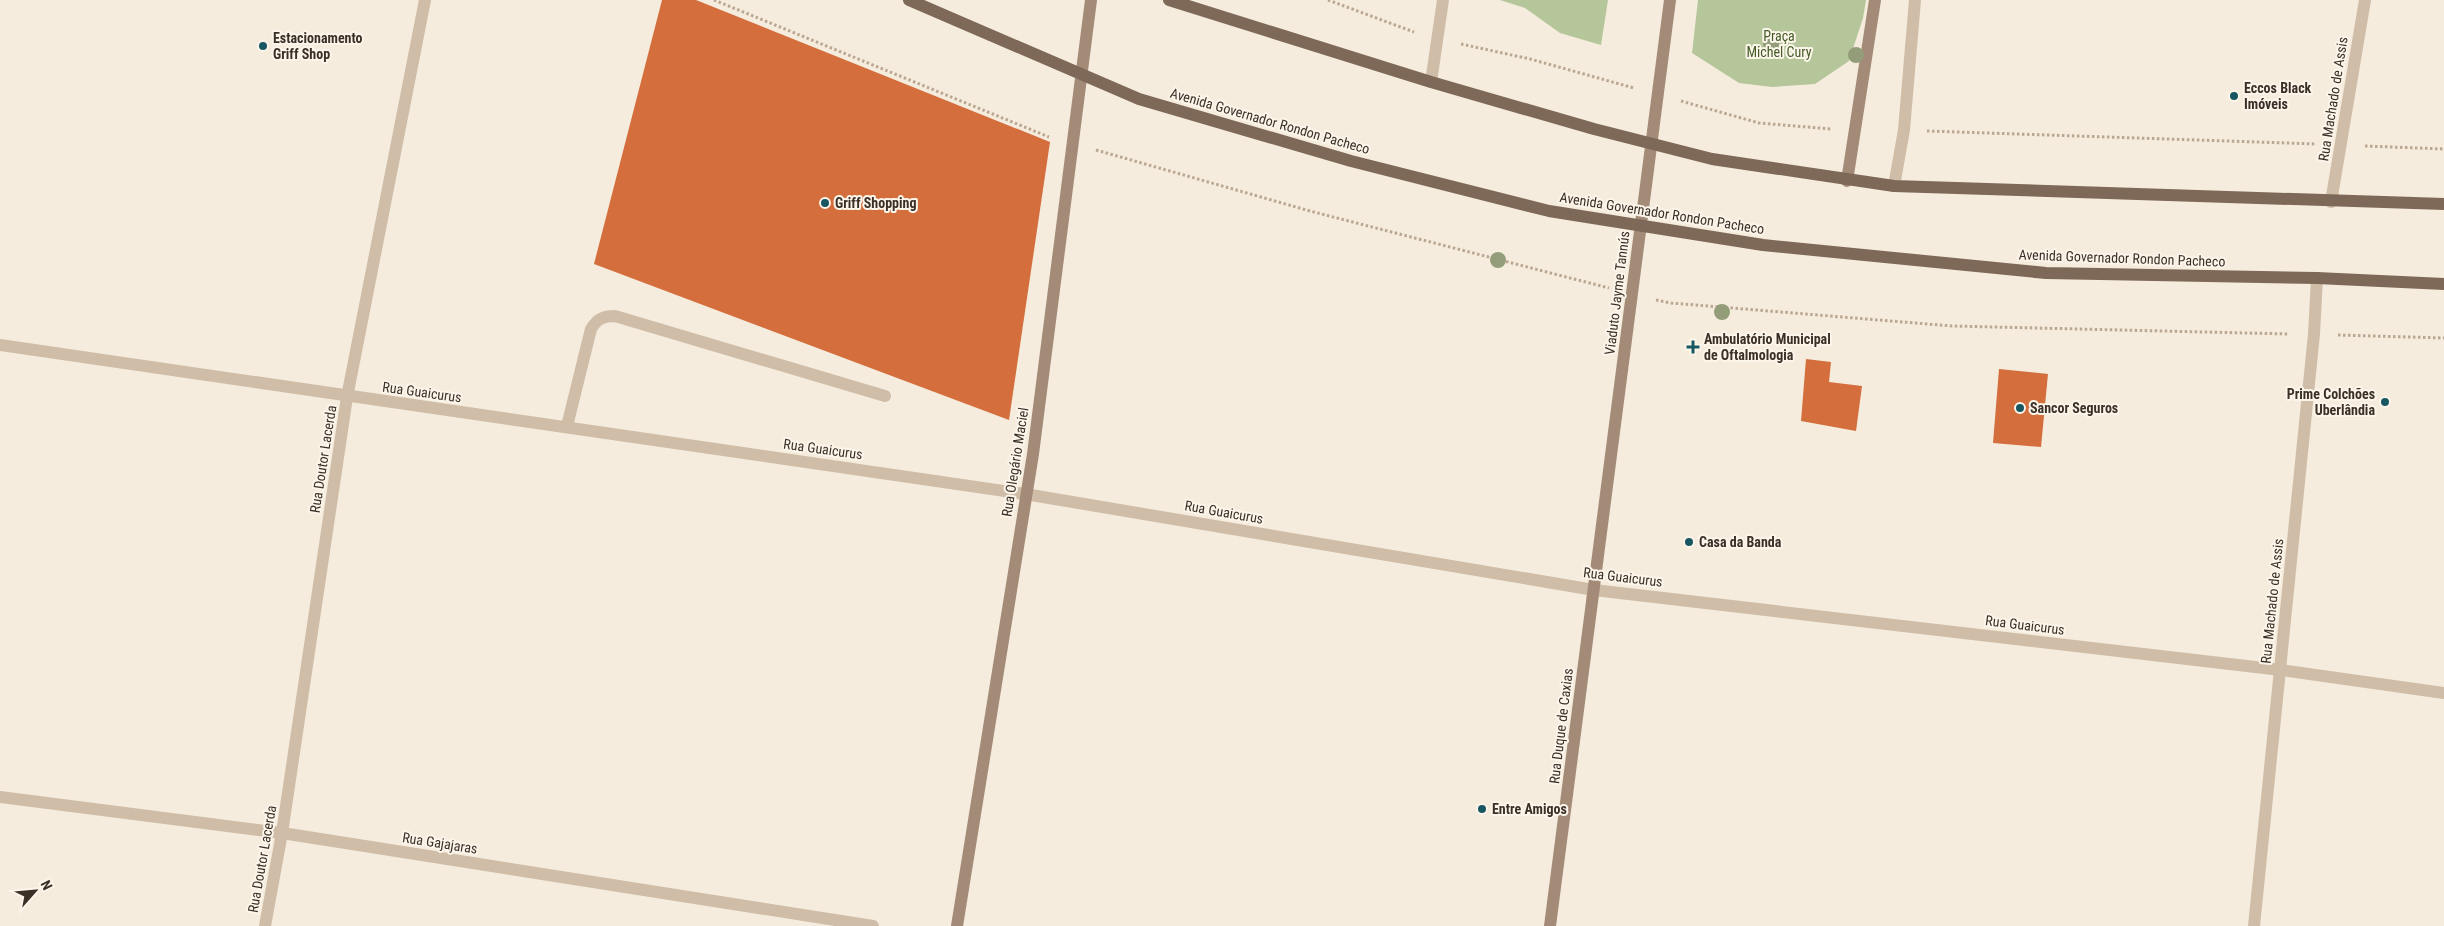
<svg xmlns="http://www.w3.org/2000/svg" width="2444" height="926" font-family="'Roboto Condensed',sans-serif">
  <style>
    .green { fill: #b4c69a }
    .building { fill: #d46e3c }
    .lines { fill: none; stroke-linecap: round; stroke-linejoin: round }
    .path { stroke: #bba791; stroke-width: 3; stroke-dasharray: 2.5 2.5; stroke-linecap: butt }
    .lane { stroke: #cfbda7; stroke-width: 12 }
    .street { stroke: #cfbda7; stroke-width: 12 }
    .secondary { stroke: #a38b78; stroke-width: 12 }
    .primary { stroke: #7e6858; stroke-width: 12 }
    .tree { fill: #949d7a }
    .poi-dot { fill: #185662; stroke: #fcf5ea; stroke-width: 2 }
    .labels { text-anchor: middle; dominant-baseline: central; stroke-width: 4; stroke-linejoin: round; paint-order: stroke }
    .park-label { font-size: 14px; fill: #455c29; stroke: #fcf5ea }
    .poi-label { font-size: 14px; font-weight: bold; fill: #3b3028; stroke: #fcf5ea; text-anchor: start }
    .street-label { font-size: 14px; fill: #3b3028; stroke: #fcf5ea }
  </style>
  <rect width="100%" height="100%" fill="#f5ecdd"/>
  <!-- green -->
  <g class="green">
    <polygon points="1500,0 1608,0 1601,45 1560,33 1525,8"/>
    <polygon points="1698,0 1866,0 1863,18 1849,61 1815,84 1772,87 1739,83 1692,53"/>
  </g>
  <!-- building -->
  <g class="building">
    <polygon points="662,0 696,0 1050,142 1009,420 594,264"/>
    <polygon points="1806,359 1831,362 1829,382 1862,386 1856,431 1801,421"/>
    <polygon points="1999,369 2048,374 2041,447 1993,443"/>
  </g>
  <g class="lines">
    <!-- path -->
    <g class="path">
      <polyline points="714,0 1049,137"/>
      <polyline points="1328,0 1414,32"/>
      <polyline points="1461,44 1530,59 1634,88"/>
      <polyline points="1681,101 1759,123 1831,129"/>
      <polyline points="1927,131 2316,144"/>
      <polyline points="2365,146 2444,149"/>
      <polyline points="1096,150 1310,211 1609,288"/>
      <polyline points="1656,300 1671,303 1952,326 2289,334"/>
      <polyline points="2338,335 2444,338"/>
    </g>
    <!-- lane -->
    <path class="lane" d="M567 426 591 329C597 319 603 316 615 316L885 396"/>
    <!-- street -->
    <g class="street">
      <polyline points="1431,82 1443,0"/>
      <polyline points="1894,186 1904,130 1915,0"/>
      <polyline points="2331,202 2365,0"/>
      <polyline points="0,345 1025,494 1594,590 2281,670 2444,693"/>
      <polyline points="0,797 282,833 873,926"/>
      <polyline points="265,926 282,833 347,397 425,0"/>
      <polyline points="2254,926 2314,334 2317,278"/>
    </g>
    <!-- secondary -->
    <g class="secondary">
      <polyline points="1847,181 1875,0"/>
      <polyline points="957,926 1033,454 1091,0"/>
      <polyline points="1550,926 1670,0"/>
    </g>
    <!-- primary -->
    <g class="primary">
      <polyline points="909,0 1139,99 1351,161 1549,211 1763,245 2046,273 2317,278 2444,284"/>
      <polyline points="1169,0 1431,82 1594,129 1712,159 1894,186 2444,204"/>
    </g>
  </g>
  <!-- trees -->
  <g class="tree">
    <circle cx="1771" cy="44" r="8"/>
    <circle cx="1856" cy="55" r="8"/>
    <circle cx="1498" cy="260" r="8"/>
    <circle cx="1722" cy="312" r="8"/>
  </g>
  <!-- markers -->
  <g class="poi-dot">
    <circle cx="263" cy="46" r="5"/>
    <circle cx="2234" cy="96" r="5"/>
    <circle cx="825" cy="203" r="5"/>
    <path d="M1690.5 339.5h5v5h5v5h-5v5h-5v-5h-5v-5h5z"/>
    <circle cx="2385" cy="402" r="5"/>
    <circle cx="2020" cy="408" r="5"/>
    <circle cx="1689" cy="542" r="5"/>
    <circle cx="1482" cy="809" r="5"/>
  </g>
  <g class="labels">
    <!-- park labels -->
    <g class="park-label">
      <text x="1779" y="36">Praça<tspan x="1779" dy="16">Michel Cury</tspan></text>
    </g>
    <!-- poi labels -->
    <g class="poi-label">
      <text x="273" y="38">Estacionamento<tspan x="273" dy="16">Griff Shop</tspan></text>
      <text x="2244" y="88">Eccos Black<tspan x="2244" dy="16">Imóveis</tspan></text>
      <text x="835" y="203">Griff Shopping</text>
      <text x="1704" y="339">Ambulatório Municipal<tspan x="1704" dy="16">de Oftalmologia</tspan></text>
      <text x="2375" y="394" text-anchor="end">Prime Colchões<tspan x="2375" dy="16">Uberlândia</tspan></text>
      <text x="2030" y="408">Sancor Seguros</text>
      <text x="1699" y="542">Casa da Banda</text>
      <text x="1492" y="809">Entre Amigos</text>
    </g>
    <!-- street labels -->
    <g class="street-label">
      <text transform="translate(2333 99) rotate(-81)">Rua Machado de Assis</text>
      <text transform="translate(1270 121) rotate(16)">Avenida Governador Rondon Pacheco</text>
      <text transform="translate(1662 213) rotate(9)">Avenida Governador Rondon Pacheco</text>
      <text transform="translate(2122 258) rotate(2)">Avenida Governador Rondon Pacheco</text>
      <text transform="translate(1617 293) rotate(-83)">Viaduto Jayme Tannús</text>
      <text transform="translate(422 392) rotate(8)">Rua Guaicurus</text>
      <text transform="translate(823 449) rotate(8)">Rua Guaicurus</text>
      <text transform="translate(323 459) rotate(-81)">Rua Doutor Lacerda</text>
      <text transform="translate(1015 462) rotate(-81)">Rua Olegário Maciel</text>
      <text transform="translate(1224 512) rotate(10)">Rua Guaicurus</text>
      <text transform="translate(1623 577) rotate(7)">Rua Guaicurus</text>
      <text transform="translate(2272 601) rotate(-84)">Rua Machado de Assis</text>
      <text transform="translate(2025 625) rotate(7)">Rua Guaicurus</text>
      <text transform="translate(1561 726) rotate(-83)">Rua Duque de Caxias</text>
      <text transform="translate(440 843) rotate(9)">Rua Gajajaras</text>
      <text transform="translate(262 859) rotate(-80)">Rua Doutor Lacerda</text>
    </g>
  </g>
  <!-- north arrow -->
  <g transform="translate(35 891) rotate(63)" stroke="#fcf5ea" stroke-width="4" paint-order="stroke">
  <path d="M0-4L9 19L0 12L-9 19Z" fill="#3b3028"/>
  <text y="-8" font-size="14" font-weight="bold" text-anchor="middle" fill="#3b3028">N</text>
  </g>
</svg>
